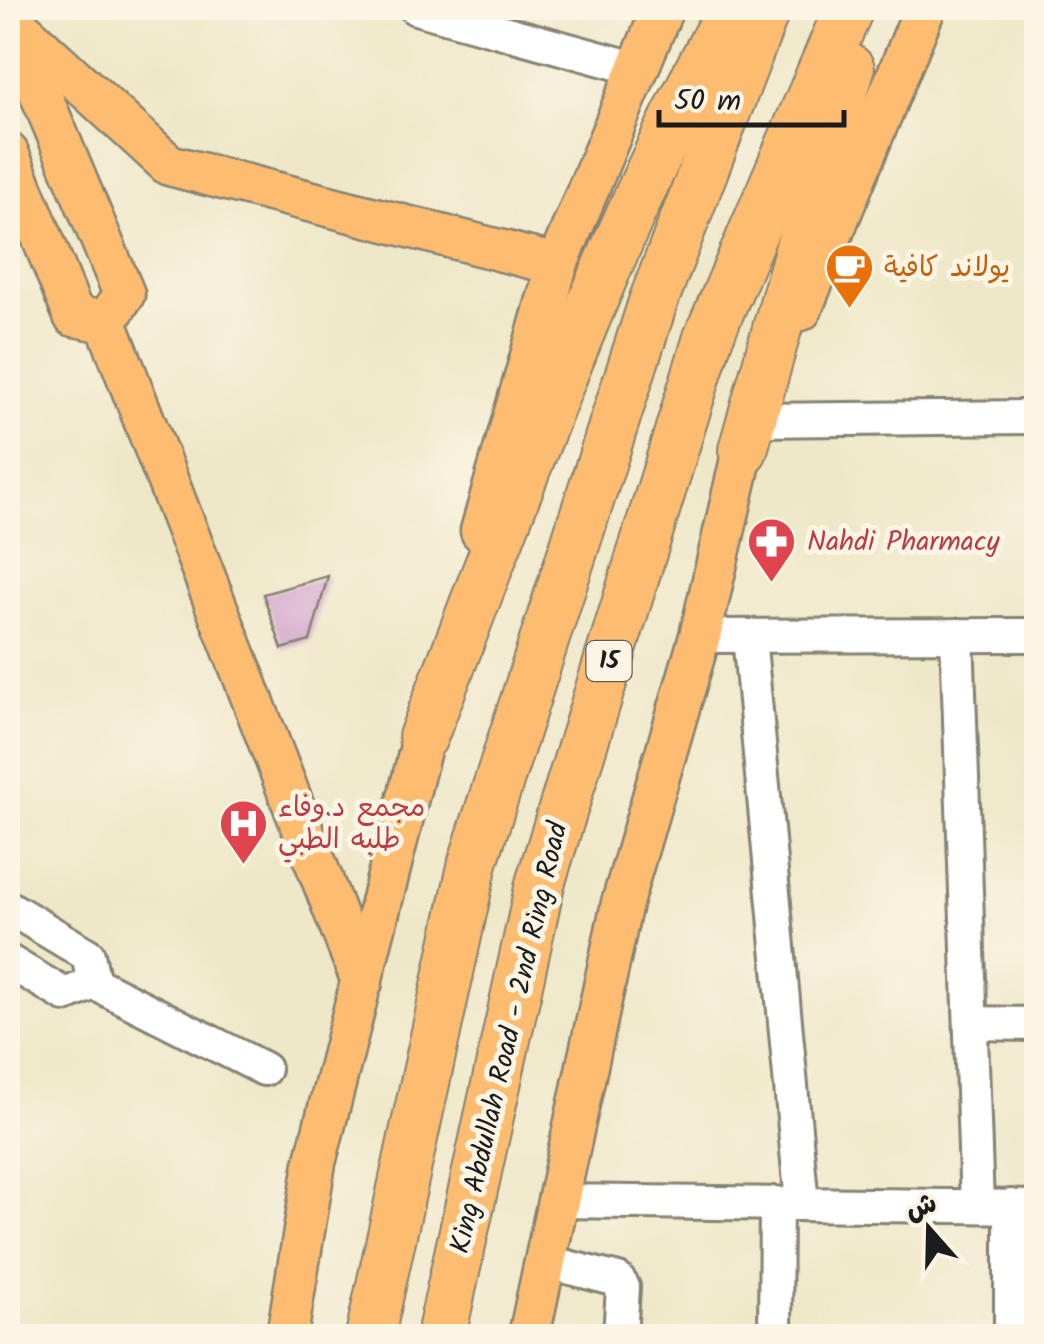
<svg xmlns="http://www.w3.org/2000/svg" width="1044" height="1344" font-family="Kalam,'Playpen Sans Arabic',sans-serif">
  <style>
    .building { fill: #cfa0cb }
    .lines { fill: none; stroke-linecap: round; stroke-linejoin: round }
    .minor-casing { stroke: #858272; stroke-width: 38 }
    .major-casing { stroke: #858272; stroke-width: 45 }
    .highway-casing { stroke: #858272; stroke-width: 52 }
    .minor { stroke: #fff; stroke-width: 32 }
    .major { stroke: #fdbc70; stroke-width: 40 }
    .highway { stroke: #fdbc70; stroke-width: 48 }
    .labels { text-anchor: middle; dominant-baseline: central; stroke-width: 10; stroke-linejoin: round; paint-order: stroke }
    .shield { fill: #fcf5e5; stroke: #5f5d58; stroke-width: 2.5 }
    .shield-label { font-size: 25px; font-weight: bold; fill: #1c1c1c }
    .food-label { font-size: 28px; fill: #c56008; stroke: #fcf5e5; text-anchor: start }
    .health-label { font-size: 28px; fill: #be3a42; stroke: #fcf5e5; text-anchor: start }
    .street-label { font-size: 28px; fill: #1c1c1c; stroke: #fcf5e5 }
  </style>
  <rect width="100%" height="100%" fill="#fcf5e5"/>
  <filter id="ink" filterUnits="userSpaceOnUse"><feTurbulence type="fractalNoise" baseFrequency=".01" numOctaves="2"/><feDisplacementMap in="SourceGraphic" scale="20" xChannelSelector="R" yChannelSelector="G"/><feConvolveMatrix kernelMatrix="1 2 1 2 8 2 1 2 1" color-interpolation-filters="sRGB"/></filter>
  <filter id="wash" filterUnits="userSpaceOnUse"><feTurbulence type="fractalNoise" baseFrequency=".0048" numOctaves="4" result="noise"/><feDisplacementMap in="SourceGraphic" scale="40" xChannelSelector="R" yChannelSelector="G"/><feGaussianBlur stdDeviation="2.25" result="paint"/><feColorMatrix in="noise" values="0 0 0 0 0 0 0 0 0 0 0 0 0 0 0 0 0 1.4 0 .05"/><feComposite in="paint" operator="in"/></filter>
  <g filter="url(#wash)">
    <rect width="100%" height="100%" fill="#eee7c8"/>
    <g id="blocks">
      <!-- building -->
      <polygon class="building" points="328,576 310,641 282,649 263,594"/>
    </g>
  </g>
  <g filter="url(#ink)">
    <use href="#blocks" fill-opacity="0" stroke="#858272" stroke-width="2.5"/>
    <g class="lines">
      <defs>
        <g id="minor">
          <polyline points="416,8 638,69"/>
          <polyline points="755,420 1036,417"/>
          <polyline points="957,635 977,1206"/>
          <polyline points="700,636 1036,635"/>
          <polyline points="749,636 802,1204"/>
          <polyline points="8,907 88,955 94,983 264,1069"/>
          <polyline points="8,961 65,995 94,983"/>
          <polyline points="971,1023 1036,1024"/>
          <polyline points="556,1201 1036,1207"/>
          <polyline points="544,1261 618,1280 623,1287 620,1336"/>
          <polyline points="775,1336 776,1203"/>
          <polyline points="1011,1336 1011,1206"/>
        </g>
        <g id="major">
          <polyline points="8,17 169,165 557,265"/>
          <polyline points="13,28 124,294 106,322"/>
          <polyline points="8,153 74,316 106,322"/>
          <polyline points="801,310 925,8"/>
          <polyline points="106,322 362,982"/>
          <polyline points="481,531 557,265 663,8"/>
          <polyline points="287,1336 315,1163 431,707"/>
          <polyline points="529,1336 622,903 700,636 743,450 754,424"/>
        </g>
        <g id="highway">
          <polyline points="743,450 850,69"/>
          <path d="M423 737C519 492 605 239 732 8"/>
          <polyline points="370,1336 473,862 653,302 766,8"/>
          <polyline points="441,1336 540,884 708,338 849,8"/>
        </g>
      </defs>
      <!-- minor casing -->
      <use href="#minor" class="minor-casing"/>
      <!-- major casing -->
      <use href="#major" class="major-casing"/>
      <!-- highway casing -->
      <use href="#highway" class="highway-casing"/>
      <!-- minor -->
      <use href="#minor" class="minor"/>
      <!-- major -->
      <use href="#major" class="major"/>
      <!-- highway -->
      <use href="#highway" class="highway"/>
    </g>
  </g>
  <!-- icons -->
  <defs>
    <symbol id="cafe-pin" viewBox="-11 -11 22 30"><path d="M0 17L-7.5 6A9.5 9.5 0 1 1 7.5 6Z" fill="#e8710a" stroke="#fcf5e5"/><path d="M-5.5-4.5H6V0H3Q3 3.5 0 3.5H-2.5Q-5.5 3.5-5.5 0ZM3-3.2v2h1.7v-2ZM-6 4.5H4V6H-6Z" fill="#fff"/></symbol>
    <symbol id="pharmacy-pin" viewBox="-11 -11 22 30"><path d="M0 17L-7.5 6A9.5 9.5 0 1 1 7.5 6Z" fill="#e0444e" stroke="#fcf5e5"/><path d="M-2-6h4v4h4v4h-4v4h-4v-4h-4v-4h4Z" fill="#fff"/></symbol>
    <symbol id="hospital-pin" viewBox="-11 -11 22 30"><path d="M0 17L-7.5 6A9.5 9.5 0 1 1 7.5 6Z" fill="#e0444e" stroke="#fcf5e5"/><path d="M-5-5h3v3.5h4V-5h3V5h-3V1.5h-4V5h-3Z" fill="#fff"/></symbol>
  </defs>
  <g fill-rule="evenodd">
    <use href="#cafe-pin" x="822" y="240" width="55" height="75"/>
    <use href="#pharmacy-pin" x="744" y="514" width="55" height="75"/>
    <use href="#hospital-pin" x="216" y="796" width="55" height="75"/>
  </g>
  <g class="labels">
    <!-- shield labels -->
    <rect class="shield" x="586.5" y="641" width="45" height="40" rx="8"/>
    <g class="shield-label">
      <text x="609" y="661">15</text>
    </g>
    <!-- food labels -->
    <g class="food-label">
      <text x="884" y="268">يولاند كافية</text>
    </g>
    <!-- health labels -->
    <g class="health-label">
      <text x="807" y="542">Nahdi Pharmacy</text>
      <text x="278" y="808">مجمع د.وفاء<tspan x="278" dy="32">طلبه الطبي</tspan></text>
    </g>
    <!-- street labels -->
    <g class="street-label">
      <text transform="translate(510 1038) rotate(-77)">King Abdullah Road - 2nd Ring Road</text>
    </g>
  </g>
  <!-- margin -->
  <rect width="1044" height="1344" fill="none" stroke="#fcf5e5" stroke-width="40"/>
  <!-- north arrow -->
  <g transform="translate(929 1229) rotate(340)" stroke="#fcf5e5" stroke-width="8" paint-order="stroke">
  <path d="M0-8L18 38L0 25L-18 38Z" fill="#1c1c1c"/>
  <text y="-15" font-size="28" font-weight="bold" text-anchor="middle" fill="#1c1c1c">ش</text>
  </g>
  <!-- scale -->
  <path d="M659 110v15h185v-15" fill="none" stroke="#1c1c1c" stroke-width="5"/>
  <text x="674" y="110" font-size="30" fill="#1c1c1c" stroke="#fcf5e5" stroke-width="8" paint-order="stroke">50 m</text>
</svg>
